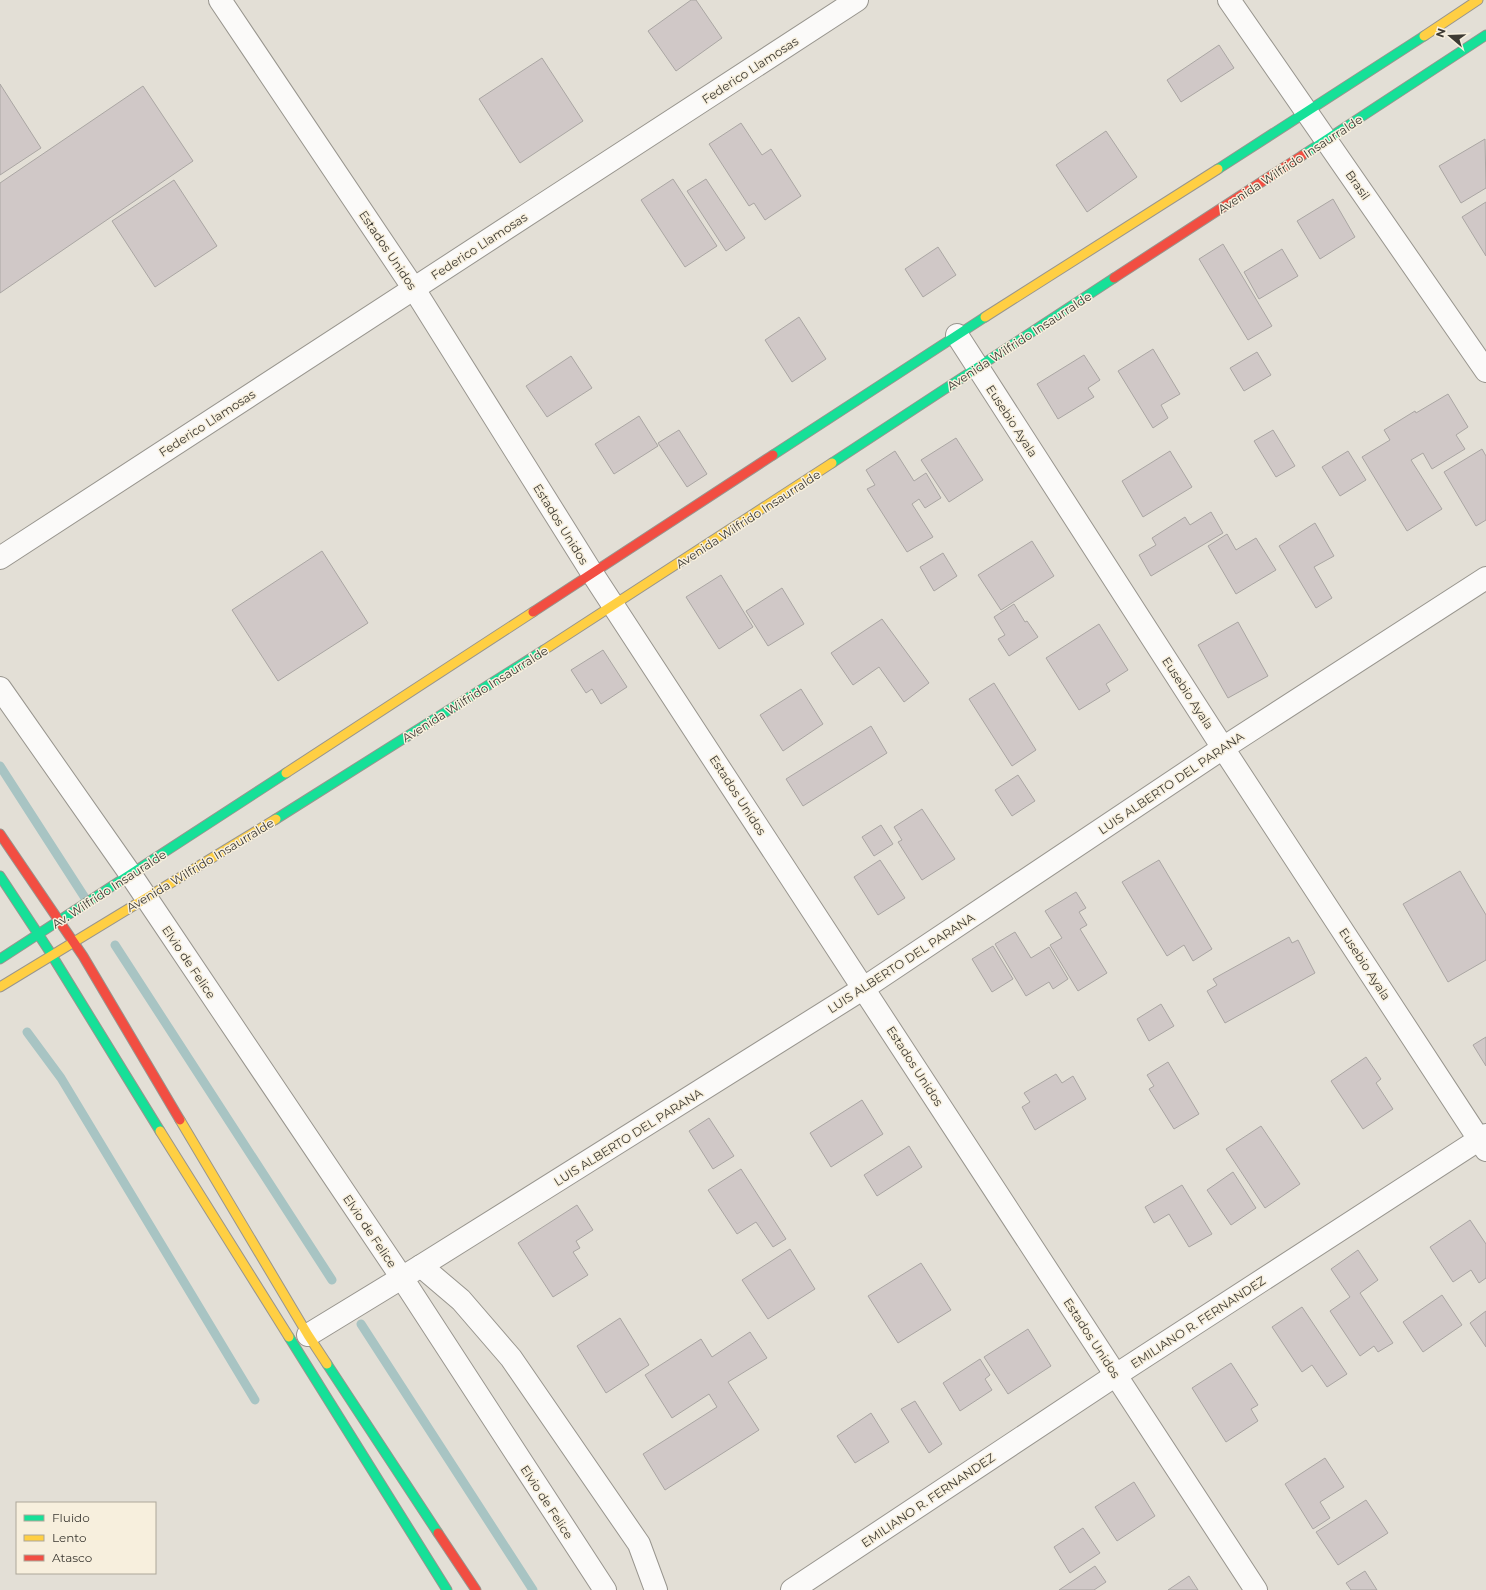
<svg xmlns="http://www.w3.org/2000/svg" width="1486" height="1590" font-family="Montserrat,sans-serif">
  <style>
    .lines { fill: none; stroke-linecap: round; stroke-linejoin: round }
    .stream { stroke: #a8c4c3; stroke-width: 9 }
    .building { fill: #d0c8c7; stroke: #aaa6a3 }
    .street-casing { stroke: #98958e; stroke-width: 24 }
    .fast-casing { stroke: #98958e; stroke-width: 11 }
    .slow-casing { stroke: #98958e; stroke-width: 11 }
    .jam-casing { stroke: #98958e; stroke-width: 11 }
    .street { stroke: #fbfaf9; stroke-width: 22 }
    .fast { stroke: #16e098; stroke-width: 9 }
    .slow { stroke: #ffcf43; stroke-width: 9 }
    .jam { stroke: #f24e42; stroke-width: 9 }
    .labels { text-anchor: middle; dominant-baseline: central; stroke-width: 3; stroke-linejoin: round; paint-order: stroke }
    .street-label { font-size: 12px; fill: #3d3a33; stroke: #f7efdd }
  </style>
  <rect width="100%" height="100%" fill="#e3dfd6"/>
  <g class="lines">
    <!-- stream -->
    <g class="stream">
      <polyline points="0,766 87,901"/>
      <polyline points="115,945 332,1280"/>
      <polyline points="27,1032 61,1078 255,1400"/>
      <polyline points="361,1324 533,1590"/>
    </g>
  </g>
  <!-- building -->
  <g class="building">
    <polygon points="691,0 696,0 722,38 676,71 648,31"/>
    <polygon points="1219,45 1234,68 1181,102 1167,80"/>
    <polygon points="542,58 583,121 520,163 479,99"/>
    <polygon points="0,84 41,148 0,175"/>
    <polygon points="143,86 193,161 0,293 0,183"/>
    <polygon points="741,123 762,155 771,149 801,196 765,220 754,203 749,206 709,144"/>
    <polygon points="1106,131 1137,177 1087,212 1056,165"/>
    <polygon points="1485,139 1486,188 1461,203 1439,166"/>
    <polygon points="673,179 717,246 685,267 641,200"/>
    <polygon points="706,179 745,238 726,251 687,191"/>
    <polygon points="174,180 217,246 155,287 112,221"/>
    <polygon points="1333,199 1355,237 1320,259 1297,221"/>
    <polygon points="1486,202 1486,256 1462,217"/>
    <polygon points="1223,244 1272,326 1248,340 1199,259"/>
    <polygon points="938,247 956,275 923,297 905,269"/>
    <polygon points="1282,249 1298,276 1259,299 1244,272"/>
    <polygon points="799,317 826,359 792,382 765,340"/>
    <polygon points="1153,349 1180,394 1161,405 1168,418 1153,428 1118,371"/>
    <polygon points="1257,352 1271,375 1244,391 1230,368"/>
    <polygon points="1084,355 1100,380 1088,388 1094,397 1058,419 1037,384"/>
    <polygon points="571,356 592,388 547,417 526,386"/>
    <polygon points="1448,394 1468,427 1456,435 1465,449 1432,469 1423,453 1411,460 1442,509 1407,531 1362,457 1390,440 1384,430 1415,411 1416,413"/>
    <polygon points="639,416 658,446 614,474 595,444"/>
    <polygon points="679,430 707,474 687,487 658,443"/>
    <polygon points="1273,430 1295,466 1276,477 1254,441"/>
    <polygon points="956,438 983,480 949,502 921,460"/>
    <polygon points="1482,449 1486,456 1486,520 1476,526 1444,472"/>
    <polygon points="895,451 914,481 926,473 941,498 925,508 919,499 912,504 933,537 907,552 867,489 875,485 866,470"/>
    <polygon points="1170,451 1192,487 1143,517 1122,481"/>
    <polygon points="1348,451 1366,480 1340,496 1322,467"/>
    <polygon points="1211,512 1223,533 1151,576 1139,555 1156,545 1152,538 1185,517 1190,525"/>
    <polygon points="1315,523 1334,556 1314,567 1332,598 1316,608 1279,546"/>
    <polygon points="1227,534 1236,550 1256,538 1276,570 1236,594 1208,546"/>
    <polygon points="1032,541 1054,576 1001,610 978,575"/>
    <polygon points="322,551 368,623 278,681 232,610"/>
    <polygon points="943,553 957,576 934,591 920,567"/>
    <polygon points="721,575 753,627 719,649 686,597"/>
    <polygon points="782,588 804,624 768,646 746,611"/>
    <polygon points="1014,604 1025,622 1027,621 1038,637 1009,656 998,639 1005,635 994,617"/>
    <polygon points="882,619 929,683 904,702 879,667 853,685 831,653"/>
    <polygon points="1238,622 1268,676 1228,698 1198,645"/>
    <polygon points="1099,624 1128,670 1106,684 1110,691 1079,710 1046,658"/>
    <polygon points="603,650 627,687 601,704 592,689 586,693 571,670"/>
    <polygon points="994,683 1036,750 1012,766 969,699"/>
    <polygon points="801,689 823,724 783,751 760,715"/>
    <polygon points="871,726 887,753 803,806 786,779"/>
    <polygon points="1018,775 1035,801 1012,816 995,790"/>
    <polygon points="922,809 955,859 922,880 898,842 902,840 894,827"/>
    <polygon points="881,825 893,844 874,856 862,837"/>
    <polygon points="880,860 905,898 878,915 854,877"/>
    <polygon points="1159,860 1212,949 1193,961 1184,945 1167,956 1122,882"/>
    <polygon points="1460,871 1486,915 1486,960 1448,982 1403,904"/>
    <polygon points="1076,892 1086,908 1079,912 1087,925 1080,929 1107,973 1078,991 1050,945 1062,938 1045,911"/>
    <polygon points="1015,932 1031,958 1049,947 1068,979 1053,989 1049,982 1026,996 995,944"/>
    <polygon points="1289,937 1292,943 1298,940 1315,973 1225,1023 1207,991 1217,985 1213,979"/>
    <polygon points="993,946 1013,979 992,992 972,959"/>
    <polygon points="1161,1004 1174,1026 1149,1041 1137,1019"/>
    <polygon points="1486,1037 1486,1066 1473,1045"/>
    <polygon points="1366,1057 1381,1079 1376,1083 1393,1109 1363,1129 1331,1081"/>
    <polygon points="1168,1062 1199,1114 1174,1129 1149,1089 1154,1086 1147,1075"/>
    <polygon points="1056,1074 1062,1083 1073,1076 1086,1099 1035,1130 1022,1107 1030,1102 1024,1093"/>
    <polygon points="862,1100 883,1134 831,1167 810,1133"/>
    <polygon points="709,1118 734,1156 713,1169 689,1131"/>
    <polygon points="1261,1126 1300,1184 1265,1208 1226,1149"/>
    <polygon points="909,1146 922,1167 877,1196 864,1175"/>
    <polygon points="741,1169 786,1239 773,1247 756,1222 737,1234 708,1190"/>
    <polygon points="1233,1172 1256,1208 1231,1225 1207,1190"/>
    <polygon points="1182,1185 1212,1234 1189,1247 1169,1214 1154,1223 1145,1207"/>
    <polygon points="577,1205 593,1230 576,1241 580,1248 573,1252 588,1275 553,1297 518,1243"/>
    <polygon points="1470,1220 1486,1244 1486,1278 1479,1283 1471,1270 1453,1282 1430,1247"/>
    <polygon points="790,1249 815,1289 768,1319 742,1280"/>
    <polygon points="1358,1250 1378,1280 1360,1293 1393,1343 1378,1352 1374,1346 1360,1356 1330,1311 1350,1297 1331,1269"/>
    <polygon points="921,1263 951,1310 898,1343 868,1296"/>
    <polygon points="1442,1295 1462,1325 1423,1352 1403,1322"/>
    <polygon points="1302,1307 1347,1374 1327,1387 1312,1365 1302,1372 1272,1327"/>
    <polygon points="1486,1311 1486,1347 1470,1323"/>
    <polygon points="620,1318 649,1365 606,1393 577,1346"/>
    <polygon points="1028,1329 1051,1366 1008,1394 984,1357"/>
    <polygon points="750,1332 767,1358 728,1382 759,1430 665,1490 643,1454 717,1407 709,1394 672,1418 645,1375 701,1339 712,1357"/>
    <polygon points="980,1359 990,1375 985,1379 992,1390 960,1411 943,1383"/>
    <polygon points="1231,1363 1258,1405 1251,1409 1258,1421 1226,1442 1192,1388"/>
    <polygon points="915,1401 942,1444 929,1453 901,1409"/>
    <polygon points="871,1413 889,1442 855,1463 837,1436"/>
    <polygon points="1325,1458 1344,1487 1320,1502 1330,1518 1313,1529 1285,1484"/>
    <polygon points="1134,1482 1155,1516 1117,1541 1095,1507"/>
    <polygon points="1366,1500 1388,1533 1338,1565 1316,1532"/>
    <polygon points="1083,1528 1100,1553 1070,1573 1054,1547"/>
    <polygon points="1095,1566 1106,1582 1094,1590 1059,1590"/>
    <polygon points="1365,1571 1377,1590 1351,1590 1346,1583"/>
    <polygon points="1189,1576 1198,1590 1168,1590"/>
  </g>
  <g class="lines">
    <defs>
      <g id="street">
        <polyline points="220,0 414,289 592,573 1256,1590"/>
        <polyline points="1229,0 1486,371"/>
        <polyline points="957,335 1223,748 1486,1150"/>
        <polyline points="0,558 857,0"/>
        <polyline points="0,688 131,875 402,1278 605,1590"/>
        <polyline points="421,1266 461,1300 511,1358 639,1544 656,1590"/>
        <polyline points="308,1335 421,1266 864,988 1223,748 1486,578"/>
        <polyline points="792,1590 1116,1375 1486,1135"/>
      </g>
      <g id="fast">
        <polyline points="1303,155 1486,35"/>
        <polyline points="1218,169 1424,36"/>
        <polyline points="773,455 985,317"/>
        <polyline points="832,463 1114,278"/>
        <polyline points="276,819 544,650"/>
        <polyline points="0,876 48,949 160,1131"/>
        <polyline points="0,959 286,773"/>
        <polyline points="289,1337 447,1590"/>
        <polyline points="327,1364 438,1533"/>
      </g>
      <g id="slow">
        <polyline points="1424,36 1478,0"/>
        <polyline points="985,317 1218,169"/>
        <polyline points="544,650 832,463"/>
        <polyline points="286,773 533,612"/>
        <polyline points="0,987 276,819"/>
        <polyline points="180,1120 308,1335 327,1364"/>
        <polyline points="160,1131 289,1337"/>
      </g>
      <g id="jam">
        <polyline points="1114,278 1303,155"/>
        <polyline points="533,612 773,455"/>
        <polyline points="0,834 83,956 180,1120"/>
        <polyline points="438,1533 476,1590"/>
      </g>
    </defs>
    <!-- street casing -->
    <use href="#street" class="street-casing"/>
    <!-- fast casing -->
    <use href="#fast" class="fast-casing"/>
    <!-- slow casing -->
    <use href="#slow" class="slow-casing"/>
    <!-- jam casing -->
    <use href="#jam" class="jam-casing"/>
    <!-- street -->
    <use href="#street" class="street"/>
    <!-- fast -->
    <use href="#fast" class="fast"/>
    <!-- slow -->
    <use href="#slow" class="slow"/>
    <!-- jam -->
    <use href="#jam" class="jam"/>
  </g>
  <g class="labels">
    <!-- street labels -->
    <g class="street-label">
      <text transform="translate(750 70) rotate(-33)">Federico Llamosas</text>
      <text transform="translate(1290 164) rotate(-33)">Avenida Wilfrido Insaurralde</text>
      <text transform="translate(1358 185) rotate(55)">Brasil</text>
      <text transform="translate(479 246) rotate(-33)">Federico Llamosas</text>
      <text transform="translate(388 250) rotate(56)">Estados Unidos</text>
      <text transform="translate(1019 341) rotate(-33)">Avenida Wilfrido Insaurralde</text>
      <text transform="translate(1012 421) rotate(57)">Eusebio Ayala</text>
      <text transform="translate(207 423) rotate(-33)">Federico Llamosas</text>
      <text transform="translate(748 519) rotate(-33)">Avenida Wilfrido Insaurralde</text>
      <text transform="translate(561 524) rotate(58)">Estados Unidos</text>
      <text transform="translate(1188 693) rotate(57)">Eusebio Ayala</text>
      <text transform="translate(475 694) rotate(-32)">Avenida Wilfrido Insaurralde</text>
      <text transform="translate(1171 783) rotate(-34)">LUIS ALBERTO DEL PARANA</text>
      <text transform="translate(738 795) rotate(57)">Estados Unidos</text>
      <text transform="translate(200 865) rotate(-31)">Avenida Wilfrido Insaurralde</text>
      <text transform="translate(109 889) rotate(-33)">Av. Wilfrido Insauralde</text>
      <text transform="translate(189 962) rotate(56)">Elvio de Felice</text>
      <text transform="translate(901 963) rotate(-33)">LUIS ALBERTO DEL PARANA</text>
      <text transform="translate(1365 964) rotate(57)">Eusebio Ayala</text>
      <text transform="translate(915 1066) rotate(57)">Estados Unidos</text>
      <text transform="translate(628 1137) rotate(-32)">LUIS ALBERTO DEL PARANA</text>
      <text transform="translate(370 1231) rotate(56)">Elvio de Felice</text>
      <text transform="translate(1198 1322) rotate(-33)">EMILIANO R. FERNANDEZ</text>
      <text transform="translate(1092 1338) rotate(57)">Estados Unidos</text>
      <text transform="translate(928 1500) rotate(-34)">EMILIANO R. FERNANDEZ</text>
      <text transform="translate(547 1502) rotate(57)">Elvio de Felice</text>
    </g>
  </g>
  <!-- legend -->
  <rect x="16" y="1502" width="140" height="72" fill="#f7efdd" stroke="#ada799"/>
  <rect x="24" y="1515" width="20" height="6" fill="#16e098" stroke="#ada799"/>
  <text x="52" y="1522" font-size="12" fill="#3d3a33">Fluido</text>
  <rect x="24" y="1535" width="20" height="6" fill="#ffcf43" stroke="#ada799"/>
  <text x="52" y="1542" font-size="12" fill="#3d3a33">Lento</text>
  <rect x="24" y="1555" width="20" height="6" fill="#f24e42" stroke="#ada799"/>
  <text x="52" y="1562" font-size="12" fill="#3d3a33">Atasco</text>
  <!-- north arrow -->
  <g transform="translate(1450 36) rotate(289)" stroke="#f7efdd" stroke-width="3" paint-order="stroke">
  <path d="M0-3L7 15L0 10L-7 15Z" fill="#3d3a33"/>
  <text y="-6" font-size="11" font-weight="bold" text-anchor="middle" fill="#3d3a33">N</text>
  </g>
</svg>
